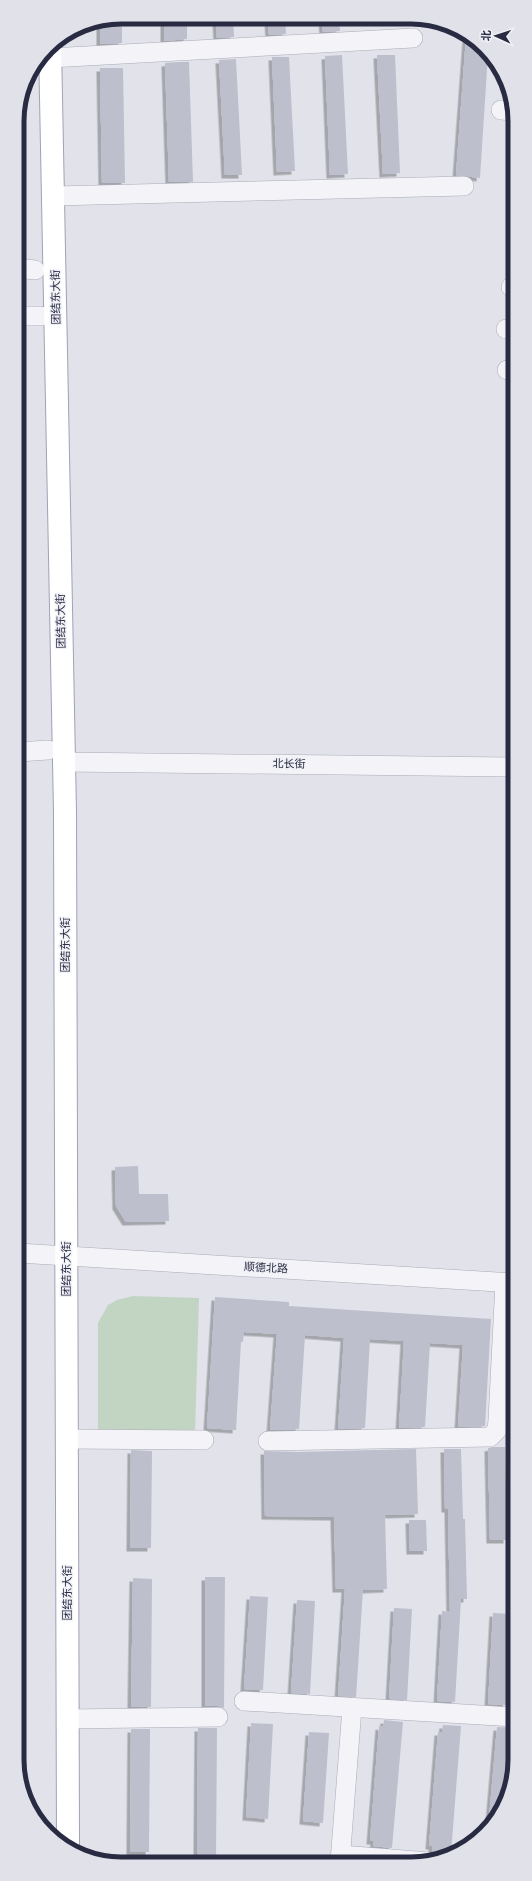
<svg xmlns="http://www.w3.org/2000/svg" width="532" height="1881" font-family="'Roboto Condensed','Noto Sans SC',sans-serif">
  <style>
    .built { fill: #d3d4df }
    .green { fill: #c2d4c2 }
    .building { fill: #bebfcd; filter: url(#shadow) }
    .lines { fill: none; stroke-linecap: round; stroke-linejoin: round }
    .minor-casing { stroke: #aaabb8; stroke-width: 20 }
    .major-casing { stroke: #a0a2b6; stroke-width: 24 }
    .minor { stroke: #f4f4f8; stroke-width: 19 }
    .major { stroke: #fff; stroke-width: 22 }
    .labels { text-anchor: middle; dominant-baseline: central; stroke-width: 3; stroke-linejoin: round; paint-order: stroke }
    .street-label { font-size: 11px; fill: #292b42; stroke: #f0f1f7 }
    .rim { fill: none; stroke: #292b42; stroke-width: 5 }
  </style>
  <defs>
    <filter id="shadow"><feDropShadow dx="-3.5" dy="3.5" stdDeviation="0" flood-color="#0004"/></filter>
  </defs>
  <rect width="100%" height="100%" fill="#e1e2ea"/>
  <!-- built -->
  <polygon class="built" points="515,1529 515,1605 510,1604"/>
  <!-- green -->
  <polygon class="green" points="133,1296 199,1298 195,1432 98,1432 98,1323 108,1305 117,1300"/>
  <!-- building -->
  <g class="building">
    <polygon points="122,17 122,43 100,44 100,21"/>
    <polygon points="164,17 187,17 187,39 164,41"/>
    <polygon points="216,18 233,18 234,37 217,38"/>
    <polygon points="268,18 285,18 286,34 269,35"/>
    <polygon points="322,18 339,18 340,31 323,32"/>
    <polygon points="466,37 485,48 488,54 480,178 456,175"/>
    <polygon points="342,55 348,174 330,175 325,56"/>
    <polygon points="377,55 395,55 400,173 383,174"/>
    <polygon points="272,57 289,57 295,171 277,172"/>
    <polygon points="236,59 242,175 225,175 219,60"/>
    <polygon points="180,62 189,62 193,182 169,182 165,63"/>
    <polygon points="100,68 123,68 125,183 102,183"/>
    <polygon points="138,1166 139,1194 168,1194 169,1221 126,1222 116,1206 115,1167"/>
    <polygon points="215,1297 289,1302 289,1306 491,1319 485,1426 458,1427 463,1345 430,1343 425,1427 399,1428 404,1341 370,1339 365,1428 338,1429 344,1338 305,1335 299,1429 270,1430 277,1334 244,1332 243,1342 241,1342 236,1430 207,1428"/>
    <polygon points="493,1447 505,1447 507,1540 490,1540 488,1448"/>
    <polygon points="416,1449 418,1514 385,1515 387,1589 363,1590 356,1697 338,1696 345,1589 336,1589 334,1517 265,1516 264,1451 297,1452"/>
    <polygon points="444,1449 461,1449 463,1519 465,1519 467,1599 461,1599 455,1702 437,1701 442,1611 450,1612 448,1509 445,1509"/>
    <polygon points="131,1450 152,1451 151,1548 130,1548"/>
    <polygon points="409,1520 426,1520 427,1551 410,1551"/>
    <polygon points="205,1577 225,1577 224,1708 218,1706 205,1706"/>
    <polygon points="133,1578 152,1579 151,1707 131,1707"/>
    <polygon points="250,1596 268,1597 263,1690 244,1689"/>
    <polygon points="297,1600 315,1601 310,1694 291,1693"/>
    <polygon points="394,1608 412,1609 407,1700 389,1699"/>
    <polygon points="493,1613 511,1614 506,1705 488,1704"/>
    <polygon points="384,1720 403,1722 392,1848 373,1846 374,1841 370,1841 379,1726 383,1727"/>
    <polygon points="251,1723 273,1724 268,1819 246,1817"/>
    <polygon points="443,1725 461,1726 451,1853 432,1852 432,1846 429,1846 438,1732 442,1732"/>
    <polygon points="497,1727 515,1728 515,1756 513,1773 507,1800 488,1830"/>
    <polygon points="198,1728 217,1728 216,1862 198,1862 199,1854 197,1854"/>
    <polygon points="131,1729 150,1729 149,1852 130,1852"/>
    <polygon points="309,1732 329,1733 323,1823 303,1821"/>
  </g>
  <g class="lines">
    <defs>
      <g id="minor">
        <polyline points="50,58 413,38"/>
        <polyline points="501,110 513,111"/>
        <polyline points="54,196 464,186"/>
        <polyline points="17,268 35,270"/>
        <polyline points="511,287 513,287"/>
        <polyline points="17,316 41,316"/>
        <polyline points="506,329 513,329"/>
        <polyline points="507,370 513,371"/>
        <polyline points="18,752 48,750"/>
        <polyline points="64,762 514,767"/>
        <polyline points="18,1253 514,1283"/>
        <polyline points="67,1439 204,1440"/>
        <polyline points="268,1441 490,1437 497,1430 498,1420 505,1283"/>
        <polyline points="244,1701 515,1717"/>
        <polyline points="68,1719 218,1717"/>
        <polyline points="341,1855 429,1862"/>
        <polyline points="340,1862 352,1708"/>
      </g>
      <polyline id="major" points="50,46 65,812 68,1844"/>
    </defs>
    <!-- minor casing -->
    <use href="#minor" class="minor-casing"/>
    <!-- major casing -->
    <use href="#major" class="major-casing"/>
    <!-- minor -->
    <use href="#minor" class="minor"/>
    <!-- major -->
    <use href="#major" class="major"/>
  </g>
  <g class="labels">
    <!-- street labels -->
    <g class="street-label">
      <text transform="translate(56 297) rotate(-91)">团结东大街</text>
      <text transform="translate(61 621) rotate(-91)">团结东大街</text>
      <text transform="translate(289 764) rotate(1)">北长街</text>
      <text transform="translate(65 945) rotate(-90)">团结东大街</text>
      <text transform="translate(266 1268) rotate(3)">顺德北路</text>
      <text transform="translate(66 1269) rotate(-90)">团结东大街</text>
      <text transform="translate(67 1593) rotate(-90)">团结东大街</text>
    </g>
  </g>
  <!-- crop -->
  <path d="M0 0H532V1881H0ZM121 24H411A97 97 0 0 1 508 121V1760A97 97 0 0 1 411 1857H121A97 97 0 0 1 24 1760V121A97 97 0 0 1 121 24Z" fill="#e0e1e9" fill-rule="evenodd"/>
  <path class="rim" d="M121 24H411A97 97 0 0 1 508 121V1760A97 97 0 0 1 411 1857H121A97 97 0 0 1 24 1760V121A97 97 0 0 1 121 24Z"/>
  <!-- north arrow -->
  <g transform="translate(496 36) rotate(273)" stroke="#f0f1f7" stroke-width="3" paint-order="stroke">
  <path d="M0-3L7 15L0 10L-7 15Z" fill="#292b42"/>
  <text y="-6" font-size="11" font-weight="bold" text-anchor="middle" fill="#292b42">北</text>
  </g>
</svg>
